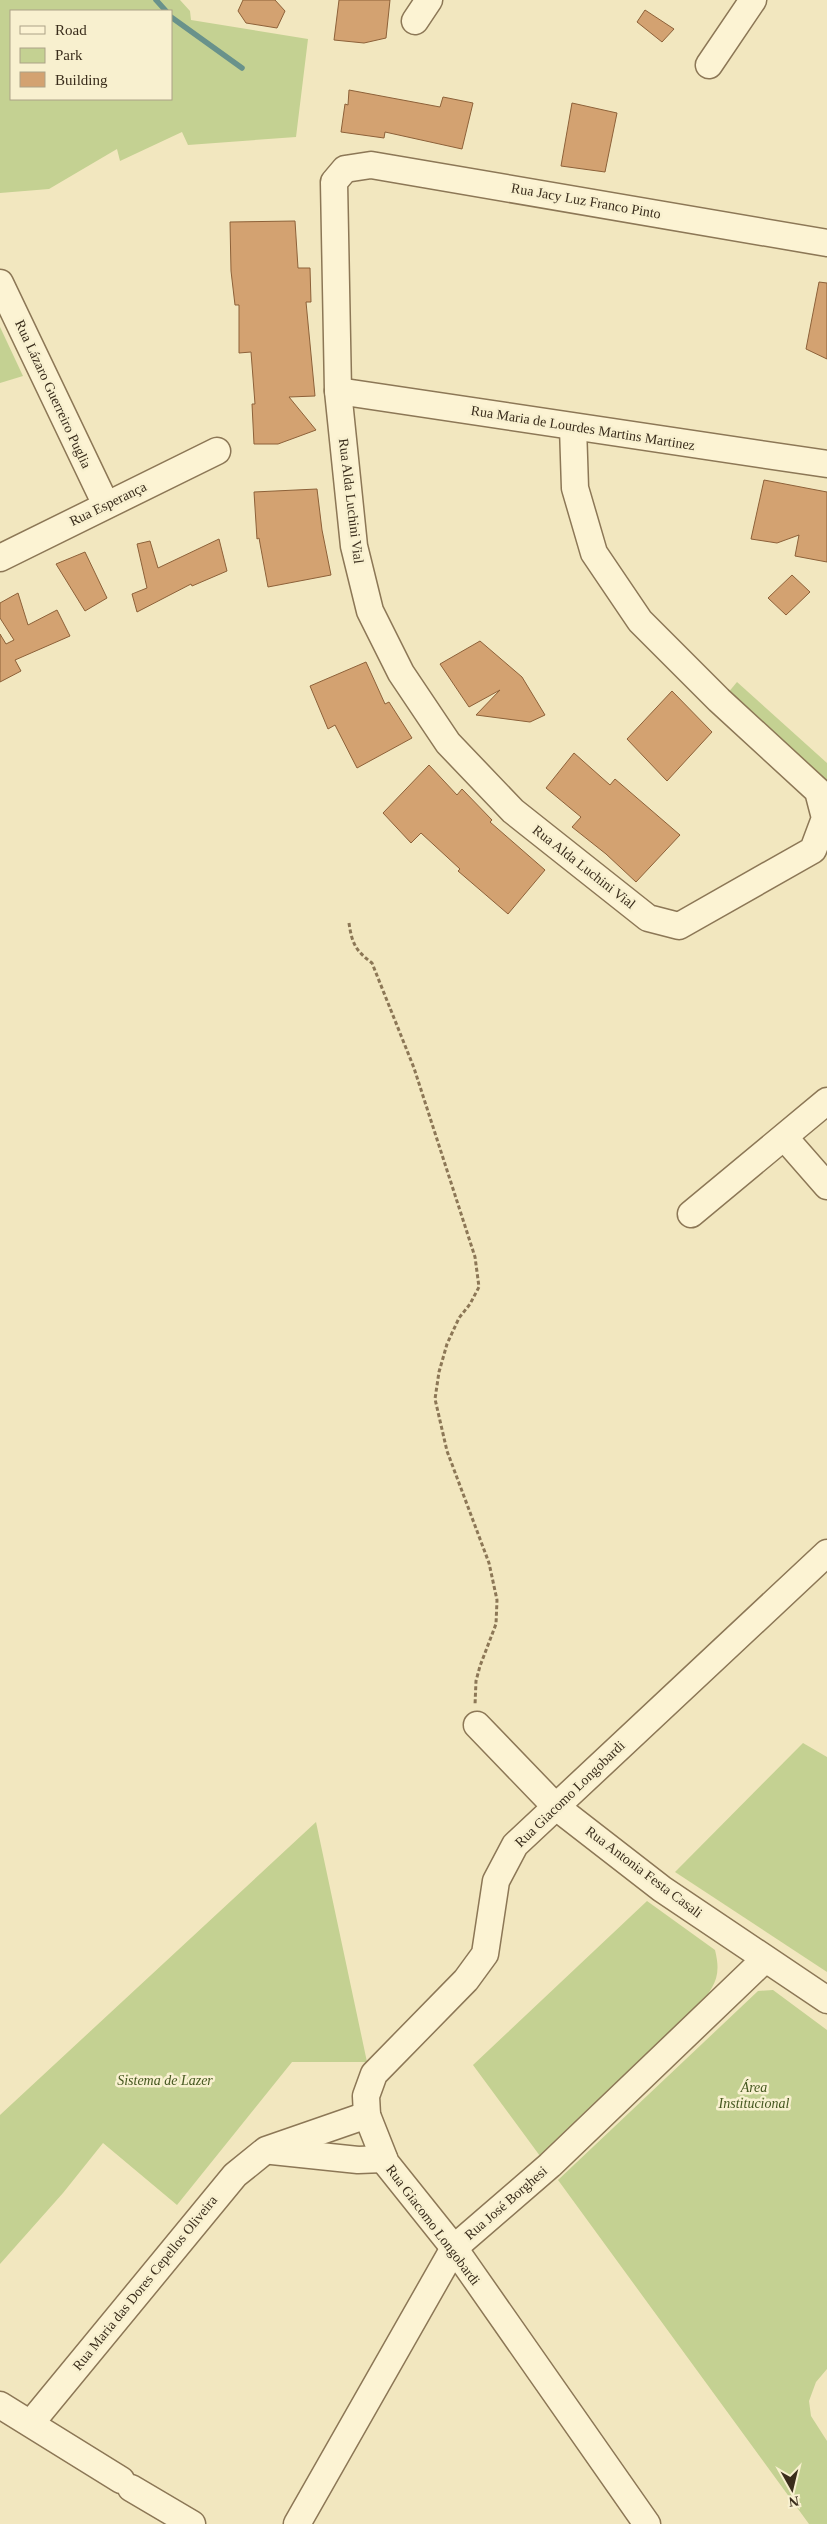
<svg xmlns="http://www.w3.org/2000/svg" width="827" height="2524" font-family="Georgia,serif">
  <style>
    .green { fill: #c4d192; fill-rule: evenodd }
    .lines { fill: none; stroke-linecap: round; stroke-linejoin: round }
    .stream { stroke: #69928b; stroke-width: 5.5 }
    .building { fill: #d3a271; stroke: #8d6139 }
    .minor-casing { stroke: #8c7756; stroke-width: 29 }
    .path { stroke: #8c7756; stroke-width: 3; stroke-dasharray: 4 2.5; stroke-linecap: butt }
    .minor { stroke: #fcf3d3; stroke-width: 26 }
    .labels { text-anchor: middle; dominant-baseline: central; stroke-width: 5; stroke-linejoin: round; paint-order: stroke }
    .street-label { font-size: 14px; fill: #3a2d1c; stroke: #f8f0cf }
    .park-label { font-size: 14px; font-style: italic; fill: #465820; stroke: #f8f0cf }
  </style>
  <rect width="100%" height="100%" fill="#f2e7bf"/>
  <!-- green -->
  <g class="green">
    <path d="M0 0H180L190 11 191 20 308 39 296 137 188 145 182 132 120 161 117 149 49 189 0 193ZM11 11H171V99H11Z"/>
    <polygon points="0,327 23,376 0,383"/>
    <polygon points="737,682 827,763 827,788 727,694"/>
    <polygon points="803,1743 827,1757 827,1972 675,1872"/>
    <polygon points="316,1822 367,2062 292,2062 177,2205 103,2143 63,2193 0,2264 0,2115"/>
    <path d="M647 1901 715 1950C722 1978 714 1987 696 2009L540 2156 473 2065Z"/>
    <polygon points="773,1990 827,2030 827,2369 816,2382 809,2401 811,2416 827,2441 827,2524 809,2524 558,2180 758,1991"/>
  </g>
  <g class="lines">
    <!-- stream -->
    <g class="stream">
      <polyline points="156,0 166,11"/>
      <polyline points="171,17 242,68"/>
    </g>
  </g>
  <!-- building -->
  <g class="building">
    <polygon points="243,0 275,0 285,11 277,28 246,23 238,11"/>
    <polygon points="339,0 390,0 386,38 364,43 334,40"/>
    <polygon points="645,10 674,29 662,42 637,22"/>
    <polygon points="349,90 440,107 443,97 473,103 462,149 385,132 384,138 341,132 345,104 348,105"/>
    <polygon points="572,103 617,113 605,172 561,166"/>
    <polygon points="295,221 298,268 310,268 311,302 306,302 315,396 289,397 316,430 278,444 254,444 252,404 255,404 251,352 239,353 239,305 235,305 231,271 230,222"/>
    <polygon points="819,282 827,283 827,359 806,349"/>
    <polygon points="764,480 827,492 827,562 795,556 799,535 777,543 751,539"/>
    <polygon points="317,489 322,530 331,575 268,587 259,538 257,539 254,492"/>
    <polygon points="219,539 227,571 192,586 191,584 137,612 132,594 147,588 137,544 150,541 158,568"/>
    <polygon points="85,552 107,598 85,611 56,564"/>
    <polygon points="792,575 810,592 786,615 768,598"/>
    <polygon points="18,593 28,625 57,610 70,636 15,660 21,671 0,682 0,634 6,644 14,640 0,618 0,603"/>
    <polygon points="480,641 522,677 545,715 530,722 476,715 500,690 469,707 440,664"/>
    <polygon points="366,662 385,704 389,702 412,738 357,768 335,725 328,729 310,686"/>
    <polygon points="672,691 712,732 667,781 627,739"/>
    <polygon points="574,753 610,785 615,779 680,835 636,882 606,854 572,827 581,817 546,788"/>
    <polygon points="429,765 457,795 462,789 492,820 490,822 545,870 508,914 458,871 460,869 421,833 411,843 383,813"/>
  </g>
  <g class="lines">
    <defs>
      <g id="minor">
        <polyline points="415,21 429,0"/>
        <polyline points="709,65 753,0"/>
        <polyline points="0,283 106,505"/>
        <polyline points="338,391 827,464"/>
        <polyline points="573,427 575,488 594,553 640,621 719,700 818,791 825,818 813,850 679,926 648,918 513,811 448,743 401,673 370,611 354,546 338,391 334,182 345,169 371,165 827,243"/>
        <polyline points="0,558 217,451"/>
        <polyline points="785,1138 827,1186"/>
        <polyline points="691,1214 827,1101"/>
        <polyline points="477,1725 555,1806 662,1889 827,2000"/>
        <polyline points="272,2151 358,2160 384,2159"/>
        <polyline points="0,2405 121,2480"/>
        <polyline points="31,2423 235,2175 266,2150 367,2115"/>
        <polyline points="131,2488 192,2524"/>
        <polyline points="297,2524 454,2248 550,2165 765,1959"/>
        <polyline points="647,2524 454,2248 386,2163 367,2115 366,2096 374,2074 466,1980 485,1954 496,1881 515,1845 827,1553"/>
      </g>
    </defs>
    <!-- minor casing -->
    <use href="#minor" class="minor-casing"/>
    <!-- path -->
    <path class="path" d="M349 923C352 944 356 951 372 963L414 1068 475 1257 479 1287 470 1304 459 1318 447 1344 439 1372 435 1399 447 1451 489 1563 497 1600 496 1624 480 1666 476 1681 475 1705"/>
    <!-- minor -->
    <use href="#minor" class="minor"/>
  </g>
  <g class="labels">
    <!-- street labels -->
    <g class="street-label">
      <text transform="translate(586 201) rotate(10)">Rua Jacy Luz Franco Pinto</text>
      <text transform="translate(53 394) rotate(65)">Rua Lázaro Guerreiro Puglia</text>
      <text transform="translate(583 428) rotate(9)">Rua Maria de Lourdes Martins Martinez</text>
      <text transform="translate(351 501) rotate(83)">Rua Alda Luchini Vial</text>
      <text transform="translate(108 504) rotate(-26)">Rua Esperança</text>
      <text transform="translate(584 867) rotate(38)">Rua Alda Luchini Vial</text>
      <text transform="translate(570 1794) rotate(-44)">Rua Giacomo Longobardi</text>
      <text transform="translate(644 1872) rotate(37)">Rua Antonia Festa Casali</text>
      <text transform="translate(506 2203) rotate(-41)">Rua José Borghesi</text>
      <text transform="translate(433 2225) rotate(53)">Rua Giacomo Longobardi</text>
      <text transform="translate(145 2283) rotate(-51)">Rua Maria das Dores Cepellos Oliveira</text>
    </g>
    <!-- park labels -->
    <g class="park-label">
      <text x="165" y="2080">Sistema de Lazer</text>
      <text x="754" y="2087">Área<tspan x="754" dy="16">Institucional</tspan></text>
    </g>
  </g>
  <!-- legend -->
  <rect x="10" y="10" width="162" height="90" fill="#f8f0cf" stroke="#aca287"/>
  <rect x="20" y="26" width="25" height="8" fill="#fcf3d3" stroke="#aca287"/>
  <text x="55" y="35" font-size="15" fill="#3a2d1c">Road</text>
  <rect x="20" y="48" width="25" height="15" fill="#c4d192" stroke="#aca287"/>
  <text x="55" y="60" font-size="15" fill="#3a2d1c">Park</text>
  <rect x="20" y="72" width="25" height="15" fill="#d3a271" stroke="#aca287"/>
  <text x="55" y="85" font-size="15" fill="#3a2d1c">Building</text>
  <!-- north arrow -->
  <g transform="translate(792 2489) rotate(172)" stroke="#f8f0cf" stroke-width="4" paint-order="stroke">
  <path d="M0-4L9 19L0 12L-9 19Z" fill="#3a2d1c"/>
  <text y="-8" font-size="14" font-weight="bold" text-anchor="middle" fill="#3a2d1c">N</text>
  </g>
</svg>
